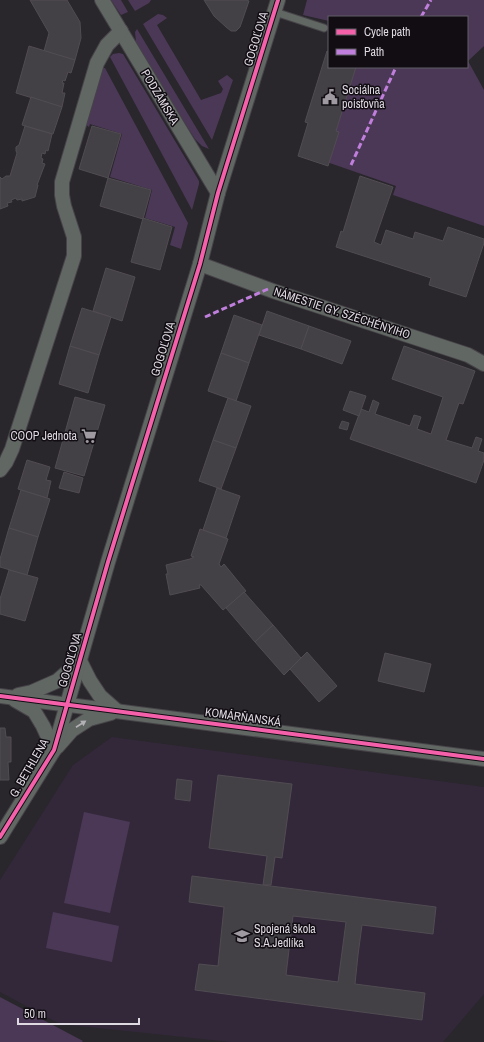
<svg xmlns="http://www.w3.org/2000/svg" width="484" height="1042" font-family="'Archivo Narrow',sans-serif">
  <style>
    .built { fill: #332839 }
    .green { fill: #4b3856 }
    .building { fill: #444146; stroke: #504c52; fill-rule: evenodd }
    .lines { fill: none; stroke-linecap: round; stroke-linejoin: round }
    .lane-casing { stroke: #464348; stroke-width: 9 }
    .street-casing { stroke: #464348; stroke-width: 16 }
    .lane { stroke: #616763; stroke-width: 7 }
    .street { stroke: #616763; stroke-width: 14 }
    .quiet { stroke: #c07fdc; stroke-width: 3; stroke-dasharray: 6 3; stroke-linecap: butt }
    .cycleway-casing { stroke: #110d13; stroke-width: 6 }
    .cycleway { stroke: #f560ab; stroke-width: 4 }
    .oneway { fill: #b3b1b6 }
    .labels { text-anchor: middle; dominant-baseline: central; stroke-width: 3; stroke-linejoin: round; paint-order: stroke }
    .street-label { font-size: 12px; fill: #dfd9e2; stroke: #110d13 }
    .poi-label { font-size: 12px; fill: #dfd9e2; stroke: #110d13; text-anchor: start }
  </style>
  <rect width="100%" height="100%" fill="#29262c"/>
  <!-- built -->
  <polygon class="built" points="112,737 484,787 484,994 443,1042 231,1042 60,1024 0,992 0,880 73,765"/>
  <!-- green -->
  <g class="green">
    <polygon points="111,0 121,0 128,12 121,15"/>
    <polygon points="128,0 151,0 149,3 135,11"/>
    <polygon points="307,0 484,0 484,46 468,61 484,90 484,226 393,195 396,186 321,160 352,67 467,67 467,17 329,17 329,21 303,15"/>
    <polygon points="158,14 163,15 167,18 157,25 201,100 221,93 223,89 218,81 227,75 233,80 212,140 143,24"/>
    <polygon points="137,29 209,149 202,146 195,139 164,90 136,42 135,32"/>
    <polygon points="119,53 123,54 199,181 199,184 192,210 110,57 113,54"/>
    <polygon points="99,68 105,68 188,223 181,249 170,245 175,227 145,218 152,190 110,177 122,134 93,125 90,124 89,127 85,124"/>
    <polygon points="84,812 130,822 110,913 64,903"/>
    <polygon points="53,912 119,926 112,962 46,948"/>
    <polygon points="0,997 83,1041 82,1042 0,1042"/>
  </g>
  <!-- building -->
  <g class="building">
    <polygon points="30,0 67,0 80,22 81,38 75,60 44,51 49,33"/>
    <polygon points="204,0 248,0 248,1 249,1 240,27 236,31 231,31 226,27 214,16"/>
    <polygon points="29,46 75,60 71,73 68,72 65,81 63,80 62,83 64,83 62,93 65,93 62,107 16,93"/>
    <polygon points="327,51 329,52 329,67 356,67 336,131 339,132 328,166 298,156 308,123 305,122"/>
    <polygon points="31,97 62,107 53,134 22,125"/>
    <polygon points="25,126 52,134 48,151 46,150 45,154 42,153 41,158 43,159 42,163 45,164 37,185 38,185 35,197 22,201 22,199 17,200 16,198 11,200 12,202 7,203 8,206 0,209 0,177 2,179 6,176 10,176 17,153 16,151 16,147 19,145"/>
    <polygon points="92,126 121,134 108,178 79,169"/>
    <polygon points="360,176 393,187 374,242 381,245 386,230 413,239 415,232 443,241 448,227 484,239 484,243 466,297 429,285 431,278 336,247 341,231 343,232"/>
    <polygon points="108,178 151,190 143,219 100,206"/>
    <polygon points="143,218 172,227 160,270 131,262"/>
    <polygon points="106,268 135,277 122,321 93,311"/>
    <polygon points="82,308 111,317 99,355 70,346"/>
    <polygon points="267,311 309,326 301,349 259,335"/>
    <polygon points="234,315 262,325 249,363 221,353"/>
    <polygon points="309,326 351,341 342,364 301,349"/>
    <polygon points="70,346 99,355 88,393 59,384"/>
    <polygon points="404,346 475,371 463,404 459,403 446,440 472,448 476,437 482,439 478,451 484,453 484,460 476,483 350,439 361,409 369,412 373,400 379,403 375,414 410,426 414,415 421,417 417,429 431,434 443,397 392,379"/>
    <polygon points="221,353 249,363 236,401 208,391"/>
    <polygon points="350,391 366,396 359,416 343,410"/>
    <polygon points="75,397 105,405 84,476 55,468"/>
    <polygon points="228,398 251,406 236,448 213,440"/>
    <polygon points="342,421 349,423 347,430 339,428"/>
    <polygon points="213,440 236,448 221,489 199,481"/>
    <polygon points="27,460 50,467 46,480 51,481 47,498 18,489"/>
    <polygon points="64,472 83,478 79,493 59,488"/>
    <polygon points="217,488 240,496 226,538 203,530"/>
    <polygon points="21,490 50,499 38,537 9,528"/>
    <polygon points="9,528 38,537 27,575 0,567 0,559"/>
    <polygon points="200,529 228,539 219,564 221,567 224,564 246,591 223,610 201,585 199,585 200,588 170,595 166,574 168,574 166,565 190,559 194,557 191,556"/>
    <polygon points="9,570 38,578 25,621 0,614 0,599"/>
    <polygon points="244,592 273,625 255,642 226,608"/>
    <polygon points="273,625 301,658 284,675 255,642"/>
    <polygon points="307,652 337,686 319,702 290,669"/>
    <polygon points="385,653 431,664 424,692 378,681"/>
    <polygon points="0,728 5,728 6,737 11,737 11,762 8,762 9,780 0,780"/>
    <polygon points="218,775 292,784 282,858 275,857 271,885 263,885 267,856 209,848"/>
    <polygon points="177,779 192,781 190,801 175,799"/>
    <path d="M192 876 436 907 433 934 362 925 358 955 355 984 425 993 422 1020 195 990 199 964 218 966 224 907 189 902ZM293 916 346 922 338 982 286 975Z"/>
  </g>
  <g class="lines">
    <defs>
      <polyline id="lane" points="275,12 324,28"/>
      <g id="street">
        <polyline points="102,0 218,193"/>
        <polyline points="200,264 273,291 468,355 484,364"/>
        <polyline points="0,470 6,462 12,449 74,256 74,237 64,206 62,195 62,182 97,63 107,45 121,31"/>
        <polyline points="80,661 90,681 100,696 117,711"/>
        <polyline points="18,695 32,692 57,681 80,661"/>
        <polyline points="0,696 484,759"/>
        <polyline points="15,700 34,711 43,726 54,750"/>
        <polyline points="57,747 72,730 89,719 111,713"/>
        <polyline points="0,837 54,750 108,562 200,264 218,193 278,0"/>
      </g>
    </defs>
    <!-- lane casing -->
    <use href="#lane" class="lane-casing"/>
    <!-- street casing -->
    <use href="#street" class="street-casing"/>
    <!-- lane -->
    <use href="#lane" class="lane"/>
    <!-- street -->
    <use href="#street" class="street"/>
    <!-- quiet -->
    <g class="quiet">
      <polyline points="421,17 431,0"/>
      <polyline points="351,165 396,67"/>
      <polyline points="205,317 268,289"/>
    </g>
    <defs>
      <g id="cycleway">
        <polyline points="0,696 484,759"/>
        <polyline points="0,837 54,750 108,562 200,264 218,193 278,0"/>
      </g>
    </defs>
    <!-- cycleway casing -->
    <use href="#cycleway" class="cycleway-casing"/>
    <!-- cycleway -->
    <use href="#cycleway" class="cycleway"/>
  </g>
  <!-- one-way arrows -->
  <defs><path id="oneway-solid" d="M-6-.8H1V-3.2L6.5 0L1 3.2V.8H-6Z"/></defs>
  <use class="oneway" href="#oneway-solid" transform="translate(81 724) rotate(-33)"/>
  <!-- icons -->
  <defs>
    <symbol id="civic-bare" viewBox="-9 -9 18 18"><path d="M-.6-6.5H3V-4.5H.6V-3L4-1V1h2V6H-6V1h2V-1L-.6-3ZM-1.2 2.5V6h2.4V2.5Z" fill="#9f9aa2" stroke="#110d13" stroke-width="2.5" paint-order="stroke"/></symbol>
    <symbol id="supermarket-bare" viewBox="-9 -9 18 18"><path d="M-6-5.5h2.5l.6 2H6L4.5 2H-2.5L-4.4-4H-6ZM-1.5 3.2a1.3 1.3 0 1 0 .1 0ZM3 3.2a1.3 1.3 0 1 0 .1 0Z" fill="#9f9aa2" stroke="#110d13" stroke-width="2.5" paint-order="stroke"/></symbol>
    <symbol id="school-bare" viewBox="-9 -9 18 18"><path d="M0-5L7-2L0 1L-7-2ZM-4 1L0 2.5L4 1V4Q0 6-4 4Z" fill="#9f9aa2" stroke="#110d13" stroke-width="2.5" paint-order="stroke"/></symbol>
  </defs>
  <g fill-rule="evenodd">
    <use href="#civic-bare" x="319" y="86" width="22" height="22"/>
    <use href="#supermarket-bare" x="78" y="425" width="22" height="22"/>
    <use href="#school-bare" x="231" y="925" width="22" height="22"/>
  </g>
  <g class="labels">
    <!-- street labels -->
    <g class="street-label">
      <text transform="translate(256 39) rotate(-73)">GOGOĽOVA</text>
      <text transform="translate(160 97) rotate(59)">PODZÁMSKA</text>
      <text transform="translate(342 313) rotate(18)">NÁMESTIE GY. SZÉCHÉNYIHO</text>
      <text transform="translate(163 349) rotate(-73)">GOGOĽOVA</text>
      <text transform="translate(70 660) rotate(-74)">GOGOĽOVA</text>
      <text transform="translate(243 717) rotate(8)">KOMÁRŇANSKÁ</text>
      <text transform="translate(29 768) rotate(-60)">G. BETHLENA</text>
    </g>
    <!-- poi labels -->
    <g class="poi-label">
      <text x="342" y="90">Sociálna<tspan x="342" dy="14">poisťovňa</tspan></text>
      <text x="77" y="436" text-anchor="end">COOP Jednota</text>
      <text x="254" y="929">Spojená škola<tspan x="254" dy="14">S.A.Jedlíka</tspan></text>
    </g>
  </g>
  <!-- legend -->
  <rect x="328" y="16" width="140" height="52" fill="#110d13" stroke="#635f66"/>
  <rect x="336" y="29" width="20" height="6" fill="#f560ab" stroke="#635f66"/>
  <text x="364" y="36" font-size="12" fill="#dfd9e2">Cycle path</text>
  <rect x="336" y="49" width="20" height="6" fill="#c07fdc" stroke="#635f66"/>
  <text x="364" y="56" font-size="12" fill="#dfd9e2">Path</text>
  <!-- scale -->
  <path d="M18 1018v6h121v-6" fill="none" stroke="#dfd9e2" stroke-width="2"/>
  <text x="24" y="1018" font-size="12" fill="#dfd9e2" stroke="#110d13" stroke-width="3" paint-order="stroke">50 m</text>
</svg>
